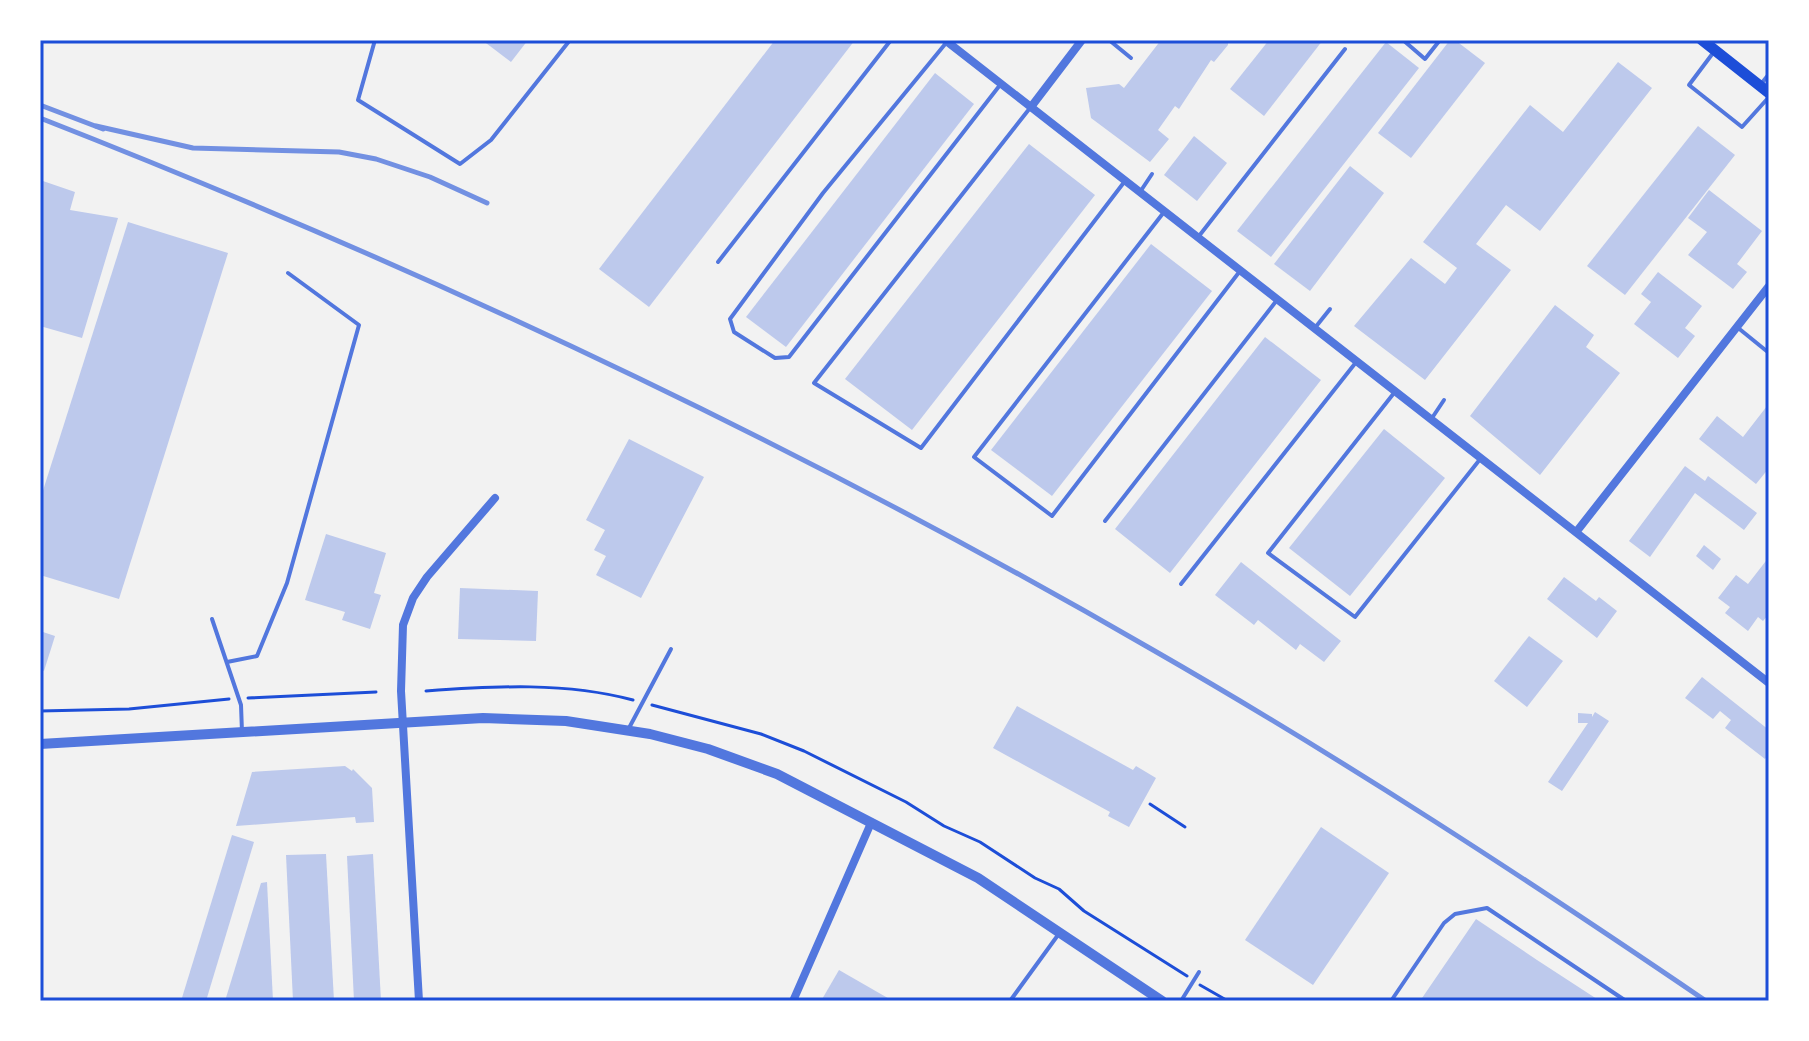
<svg xmlns="http://www.w3.org/2000/svg" width="1809" height="1041" font-family="Poppins,sans-serif">
  <style>
    .building { fill: #bdc9ec }
    .lines { fill: none; stroke-linecap: round; stroke-linejoin: round }
    .path { stroke: #1d4ed8; stroke-width: 3 }
    .service { stroke: #5277de; stroke-width: 4 }
    .minor { stroke: #5277de; stroke-width: 8 }
    .tertiary { stroke: #5277de; stroke-width: 10 }
    .secondary { stroke: #1d4ed8; stroke-width: 11 }
    .rail { stroke: #7290e2; stroke-width: 5 }
    .neatline { fill: none; stroke: #1d4ed8; stroke-width: 3 }
  </style>
  <rect width="100%" height="100%" fill="#f2f2f2"/>
  <!-- building -->
  <g class="building">
    <polygon points="482,40 528,40 511,62"/>
    <polygon points="775,40 855,40 649,307 599,269"/>
    <polygon points="1161,40 1228,40 1228,45 1214,62 1211,60 1179,109 1175,106 1158,130 1169,139 1150,162 1091,118 1086,88 1119,84 1124,88"/>
    <polygon points="1269,40 1323,40 1264,116 1230,89"/>
    <polygon points="1450,40 1455,40 1485,63 1411,158 1378,133"/>
    <polygon points="1386,42 1419,68 1271,257 1237,231"/>
    <polygon points="1618,62 1652,88 1540,231 1506,205 1476,244 1511,270 1425,380 1354,326 1411,258 1445,284 1457,268 1423,242 1530,105 1563,132"/>
    <polygon points="935,73 974,104 786,347 746,317"/>
    <polygon points="1698,126 1735,155 1625,295 1587,266"/>
    <polygon points="1194,136 1227,163 1197,201 1164,175"/>
    <polygon points="1029,144 1095,195 912,430 845,379"/>
    <polygon points="1350,166 1384,193 1310,291 1274,264"/>
    <polygon points="40,180 75,192 70,210 118,218 82,338 40,326"/>
    <polygon points="1709,190 1762,231 1737,264 1747,272 1733,289 1688,255 1707,232 1688,218"/>
    <polygon points="128,222 228,253 119,599 40,575 40,500"/>
    <polygon points="1151,244 1212,291 1052,496 991,450"/>
    <polygon points="1658,272 1702,306 1685,328 1695,336 1678,358 1634,324 1651,302 1641,294"/>
    <polygon points="1555,305 1594,335 1586,347 1620,373 1540,475 1470,416"/>
    <polygon points="1265,337 1321,380 1170,573 1115,529"/>
    <polygon points="1767,406 1769,468 1756,484 1699,439 1717,416 1743,437"/>
    <polygon points="1384,429 1445,478 1350,596 1289,548"/>
    <polygon points="629,439 704,477 641,598 596,575 606,556 594,550 605,530 586,520"/>
    <polygon points="1685,466 1705,481 1708,476 1757,513 1744,530 1695,493 1650,557 1629,541"/>
    <polygon points="326,534 386,553 374,593 381,595 370,629 342,620 345,612 305,600"/>
    <polygon points="1704,545 1721,559 1713,570 1696,556"/>
    <polygon points="1769,557 1769,614 1763,621 1758,617 1748,631 1725,613 1730,607 1718,598 1736,575 1748,584"/>
    <polygon points="1241,562 1341,641 1324,662 1300,644 1296,650 1258,620 1254,625 1215,595"/>
    <polygon points="1564,577 1596,601 1599,597 1617,611 1597,638 1547,599"/>
    <polygon points="460,588 538,591 536,641 458,639"/>
    <polygon points="40,631 55,636 44,671 40,669"/>
    <polygon points="1529,636 1563,661 1527,707 1494,681"/>
    <polygon points="1702,677 1769,730 1769,754 1765,759 1725,728 1731,720 1720,711 1713,719 1685,698"/>
    <polygon points="1017,706 1133,770 1136,766 1156,778 1129,827 1108,816 1110,812 993,748"/>
    <polygon points="1595,712 1609,721 1562,791 1548,782 1588,723 1578,723 1578,713 1592,714 1592,717"/>
    <polygon points="345,766 352,771 353,769 372,788 374,822 356,823 355,817 236,826 252,772"/>
    <polygon points="1321,827 1389,873 1313,985 1245,940"/>
    <polygon points="232,835 254,842 206,1001 181,1001"/>
    <polygon points="326,854 334,1001 293,1001 286,855"/>
    <polygon points="373,854 381,1001 354,1001 347,856"/>
    <polygon points="267,882 273,1001 225,1001 261,883"/>
    <polygon points="1476,919 1537,960 1600,1001 1420,1001"/>
    <polygon points="839,970 893,1001 821,1001"/>
  </g>
  <g class="lines">
    <!-- path -->
    <g class="path">
      <path d="M426 691C495 686 566 682 633 700"/>
      <polyline points="248,698 376,692"/>
      <polyline points="652,705 761,734 804,751 906,802 944,826 980,842 1035,878 1059,889 1084,911 1187,976"/>
      <polyline points="40,711 129,709 229,699"/>
      <polyline points="1150,804 1185,827"/>
      <polyline points="1200,985 1228,1001"/>
    </g>
    <!-- service -->
    <g class="service">
      <polyline points="375,40 358,100 460,164 491,140 570,40"/>
      <polyline points="1109,40 1131,58"/>
      <polyline points="1403,40 1425,59 1440,40"/>
      <polyline points="946,43 823,193 730,319 734,332 775,358 789,357 1000,85"/>
      <polyline points="1713,53 1689,85 1742,127 1769,97"/>
      <polyline points="1761,84 1769,74"/>
      <polyline points="1030,108 814,383 921,448 1125,181"/>
      <polyline points="1140,192 1152,174"/>
      <polyline points="1164,212 974,457 1052,516 1240,271"/>
      <polyline points="1199,236 1345,49"/>
      <polyline points="718,262 891,40"/>
      <polyline points="1737,327 1769,353"/>
      <polyline points="1314,329 1330,309"/>
      <polyline points="1394,393 1268,553 1355,617 1481,458"/>
      <polyline points="1432,418 1444,400"/>
      <polyline points="1105,521 1277,300"/>
      <polyline points="1181,584 1357,361"/>
      <polyline points="212,619 241,705 242,732"/>
      <polyline points="227,662 257,656 287,583 359,325 288,273"/>
      <polyline points="629,728 671,649"/>
      <polyline points="1010,1001 1058,935"/>
      <polyline points="1181,1001 1199,972"/>
      <polyline points="1391,1001 1444,923 1455,914 1487,908 1626,1001"/>
    </g>
    <!-- minor -->
    <g class="minor">
      <polyline points="945,40 1769,683"/>
      <polyline points="1031,107 1082,40"/>
      <polyline points="1577,531 1769,286"/>
      <polyline points="419,1001 401,691 403,625 413,598 427,577 495,498"/>
      <polyline points="793,1001 871,823"/>
    </g>
    <!-- tertiary -->
    <polyline class="tertiary" points="40,744 483,718 566,721 650,734 708,749 777,774 978,878 1162,1001"/>
    <!-- secondary -->
    <polyline class="secondary" points="1702,40 1769,93"/>
    <!-- rail -->
    <g class="rail">
      <polyline points="40,105 103,129"/>
      <path d="M40 118C423 268 797 444 1153 650 1343 759 1525 878 1706 1001"/>
      <polyline points="96,126 193,148 339,152 376,159 430,177 487,203"/>
    </g>
  </g>
  <!-- border -->
  <rect width="1809" height="1041" fill="none" stroke="#ffffff" stroke-width="84"/>
  <rect x="42" y="42" width="1725" height="957" class="neatline"/>
</svg>
